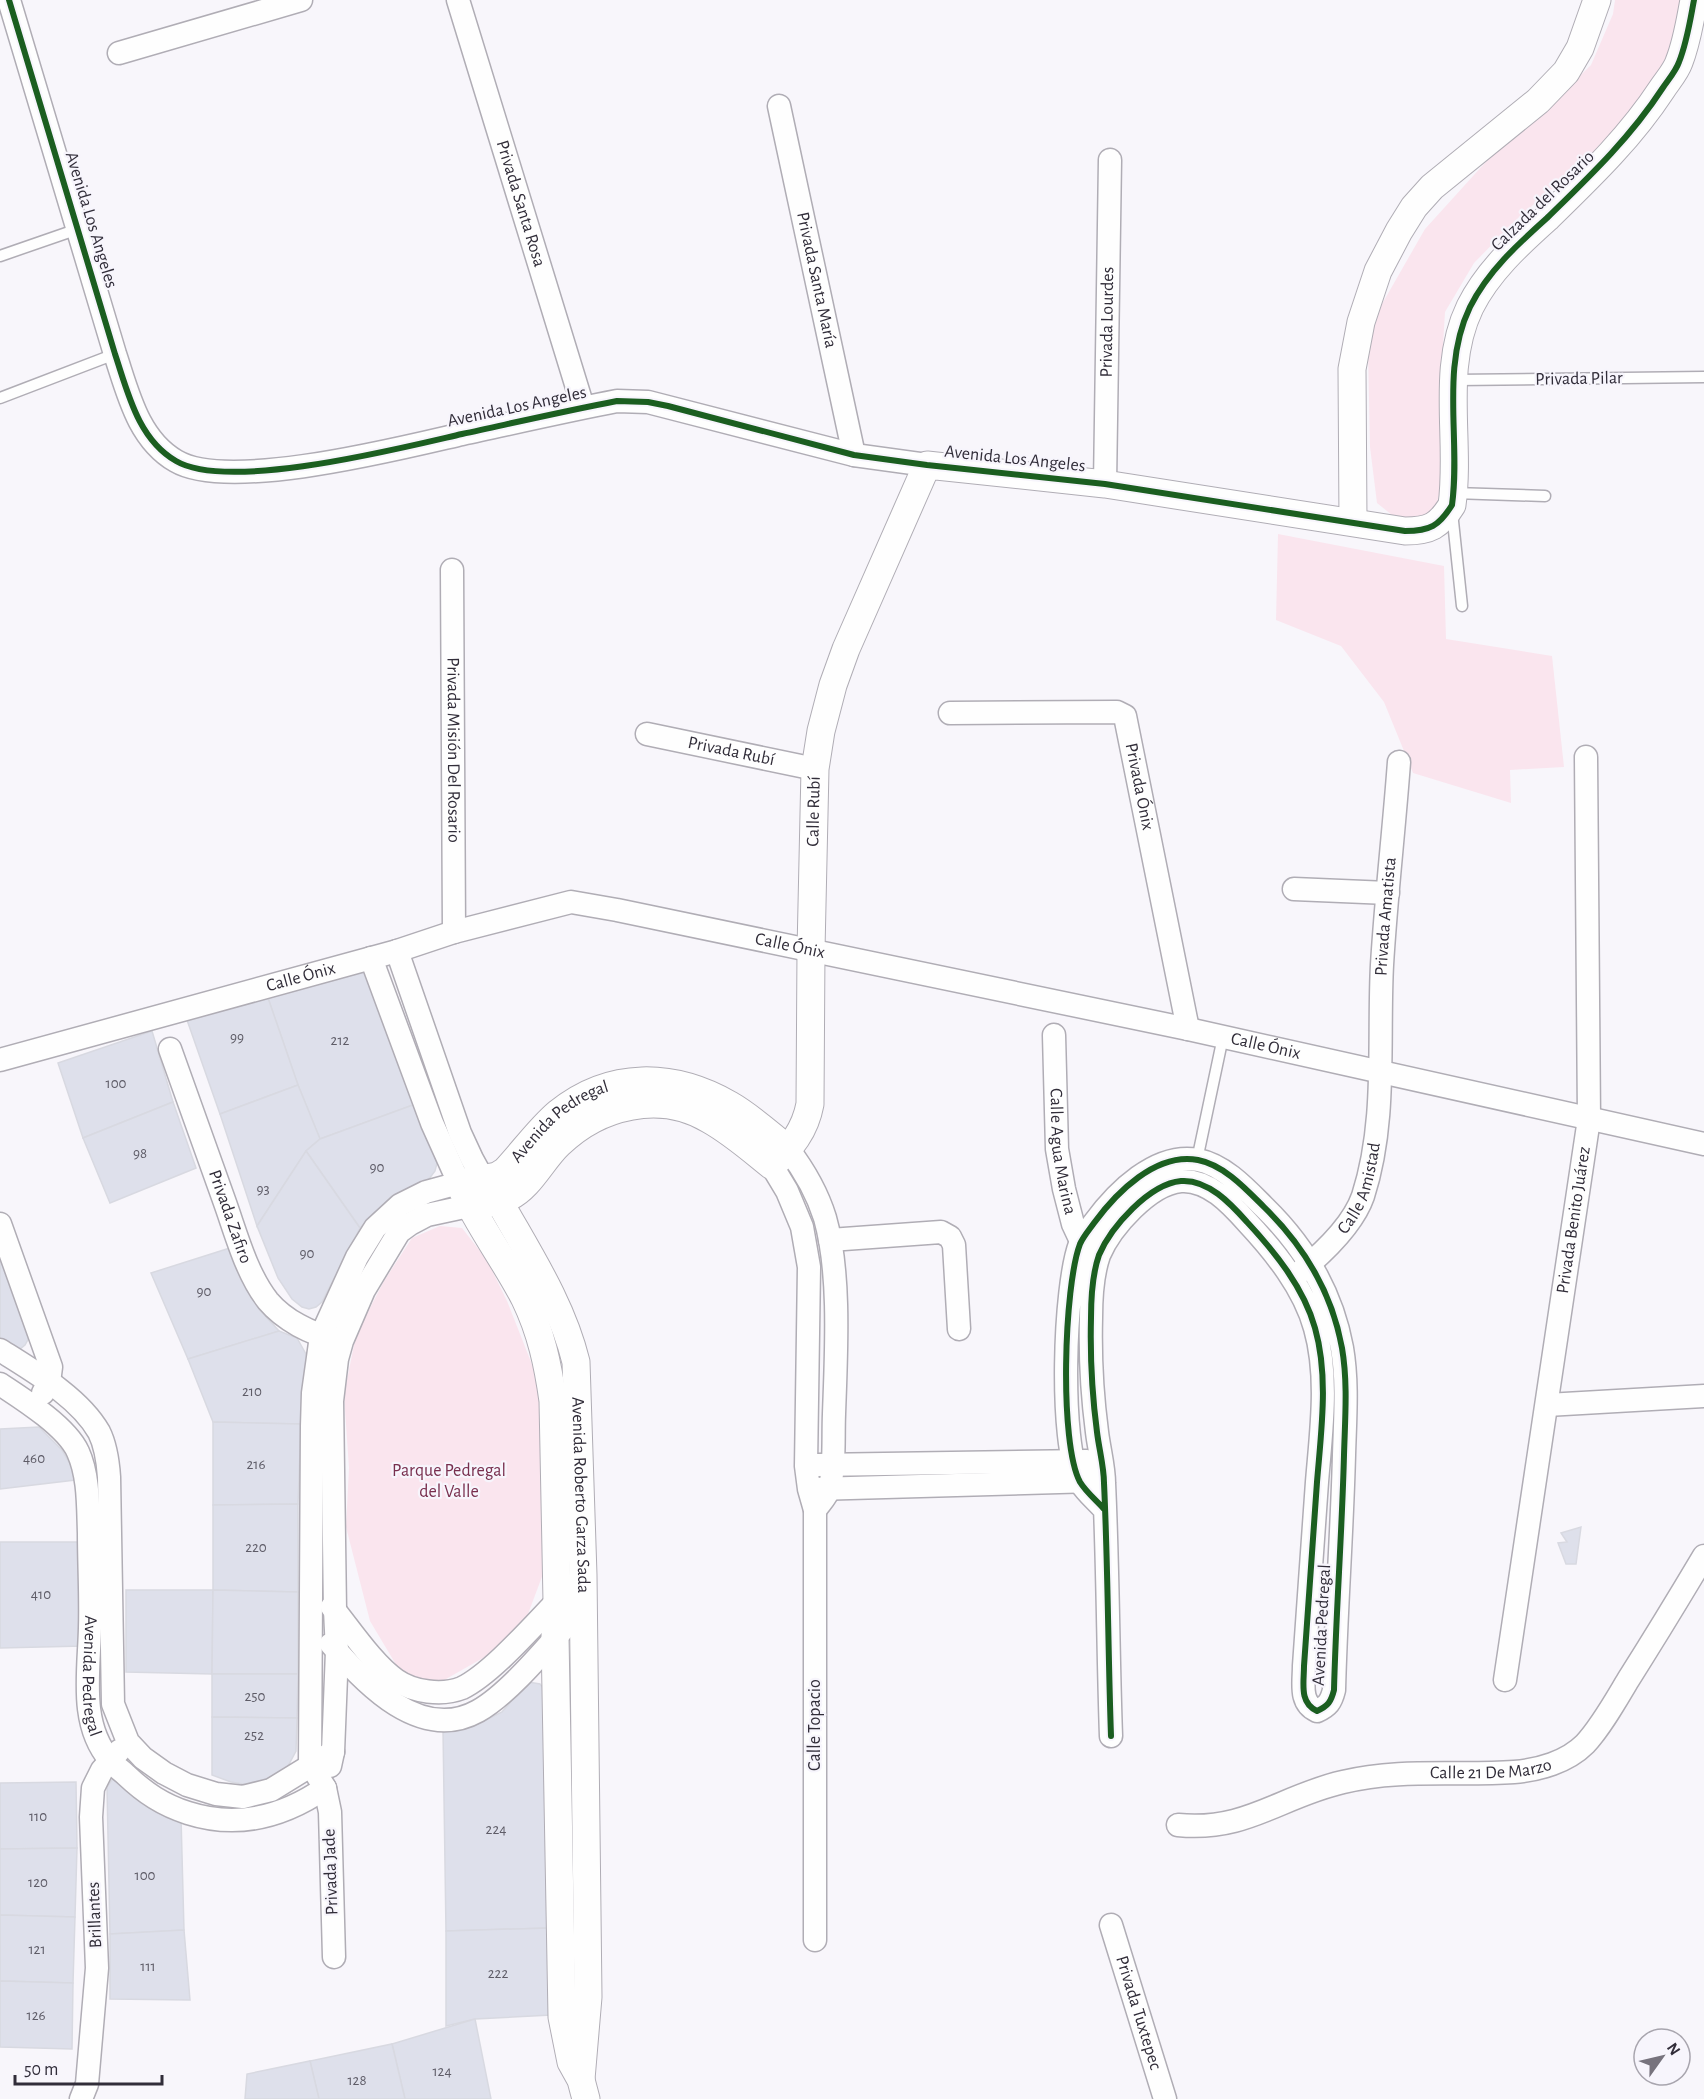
<svg xmlns="http://www.w3.org/2000/svg" width="1704" height="2099" font-family="'Alegreya Sans',sans-serif">
  <style>
    .green { fill: #fae5ee }
    .building { fill: #dee0eb; stroke: #d8d9e1; stroke-width: 1.5 }
    .lines { fill: none; stroke-linecap: round; stroke-linejoin: round }
    .service-casing { stroke: #b0adb5; stroke-width: 13 }
    .minor-casing { stroke: #b0adb5; stroke-width: 25 }
    .tertiary-casing { stroke: #b0adb5; stroke-width: 29 }
    .service { stroke: #fefefe; stroke-width: 10 }
    .minor { stroke: #fefefe; stroke-width: 22 }
    .tertiary { stroke: #fefefe; stroke-width: 27 }
    .cycleway-casing { stroke: #f7f5fc; stroke-width: 10 }
    .cycleway { stroke: #1b5e20; stroke-width: 6 }
    .labels { text-anchor: middle; dominant-baseline: central; stroke-width: 4.5; stroke-linejoin: round; paint-order: stroke }
    .number-label { font-size: 15px; fill: #5e5c67 }
    .street-label { font-size: 18px; fill: #312d39; stroke: #f7f5fc }
    .park-label { font-size: 18px; fill: #782f4e; stroke: #f7f5fc }
  </style>
  <rect width="100%" height="100%" fill="#f8f6fb"/>
  <!-- green -->
  <g class="green">
    <polygon points="1615,0 1686,0 1679,32 1659,78 1610,141 1521,215 1474,263 1445,312 1442,362 1441,485 1436,508 1418,520 1397,519 1377,503 1370,447 1368,351 1378,311 1425,229 1493,154 1544,111 1591,65 1613,14"/>
    <polygon points="1278,534 1444,566 1446,639 1552,656 1564,767 1510,770 1511,803 1413,773 1384,702 1341,646 1276,620"/>
    <polygon points="440,1226 462,1228 487,1260 507,1301 533,1367 545,1430 550,1481 543,1574 528,1614 490,1654 439,1683 401,1673 370,1621 346,1527 349,1468 344,1395 356,1335 384,1281 412,1238"/>
  </g>
  <!-- building -->
  <g class="building">
    <polygon points="369,964 421,1102 320,1139 298,1085 267,995"/>
    <polygon points="267,995 298,1085 220,1114 187,1020"/>
    <polygon points="152,1031 173,1102 83,1138 58,1063"/>
    <polygon points="298,1085 320,1139 306,1151 257,1226 220,1114"/>
    <polygon points="173,1102 196,1168 110,1203 83,1138"/>
    <polygon points="421,1102 437,1163 435,1171 429,1179 391,1197 360,1228 306,1151 320,1139"/>
    <polygon points="306,1151 360,1228 322,1302 316,1307 309,1309 302,1307 292,1299 278,1278 257,1226"/>
    <polygon points="230,1248 259,1309 279,1331 188,1359 151,1273"/>
    <polygon points="0,1257 30,1336 25,1345 20,1349 15,1350 0,1342"/>
    <polygon points="279,1331 297,1338 307,1356 301,1424 213,1422 188,1359"/>
    <polygon points="213,1422 301,1424 298,1504 213,1505"/>
    <polygon points="39,1427 62,1450 72,1467 75,1480 0,1489 0,1429"/>
    <polygon points="298,1504 298,1592 213,1590 213,1505"/>
    <polygon points="1581,1527 1576,1564 1566,1564 1558,1543 1567,1542 1561,1533"/>
    <polygon points="0,1542 82,1542 83,1646 0,1648"/>
    <polygon points="126,1590 213,1590 212,1674 126,1672"/>
    <polygon points="213,1590 298,1592 298,1674 212,1674"/>
    <polygon points="212,1674 298,1674 297,1718 212,1717"/>
    <polygon points="528,1682 540,1684 544,1689 548,1928 446,1931 443,1730 478,1724 502,1712"/>
    <polygon points="212,1717 297,1718 296,1751 288,1766 277,1775 268,1781 249,1785 231,1782 212,1775"/>
    <polygon points="114,1777 181,1817 184,1930 110,1934 107,1787"/>
    <polygon points="76,1782 77,1848 0,1849 0,1783"/>
    <polygon points="77,1848 75,1917 0,1915 0,1849"/>
    <polygon points="0,1915 75,1917 73,1983 0,1981"/>
    <polygon points="548,1928 551,2015 475,2019 446,2026 446,1931"/>
    <polygon points="184,1930 190,2000 110,1999 110,1934"/>
    <polygon points="0,1981 73,1983 72,2049 0,2047"/>
    <polygon points="475,2019 491,2099 405,2099 392,2044"/>
    <polygon points="392,2044 405,2099 319,2099 310,2061"/>
    <polygon points="310,2061 319,2099 245,2099 247,2074"/>
  </g>
  <g class="lines">
    <defs>
      <g id="service">
        <polyline points="0,256 78,229"/>
        <polyline points="1455,380 1704,377"/>
        <polyline points="0,398 115,354"/>
        <polyline points="1454,493 1545,496"/>
        <polyline points="1452,512 1462,606"/>
        <polyline points="1197,1160 1223,1037"/>
      </g>
      <g id="minor">
        <path d="M9 0 115 354C128 393 138 439 176 461 228 492 401 448 462 434 513 423 565 411 617 401L648 402 854 455 927 465"/>
        <path id="s1" d="M458 0 583 407"/>
        <polyline points="119,53 301,0"/>
        <path id="s2" d="M779 106 854 455"/>
        <path id="s3" d="M1105 484 1110 160"/>
        <path id="s4" d="M452 570 454 932"/>
        <path id="s5" d="M950 713 1117 712 1125 716 1188 1029"/>
        <path id="s6" d="M647 734 815 769"/>
        <polyline points="1294,889 1388,893"/>
        <polyline points="397,951 460,1133 472,1159 483,1179"/>
        <path id="s7" d="M1054 1035 1057 1149 1064 1189 1073 1224 1081 1241 1091 1248"/>
        <path id="s8" d="M170 1049C188 1099 206 1150 224 1200 236 1233 246 1273 268 1301 284 1320 311 1334 335 1339"/>
        <path id="s9" d="M0 1060 397 951 454 932 571 902 617 910 1188 1029 1704 1144"/>
        <path d="M788 1149C804 1170 817 1192 825 1218 841 1274 836 1355 834 1414 833 1438 835 1464 830 1487 828 1495 820 1503 815 1510"/>
        <polyline points="772,1166 787,1191 802,1227 809,1267 806,1466 809,1489 815,1510 815,1940"/>
        <polyline points="0,1224 51,1367 49,1382 43,1393"/>
        <polyline points="830,1240 941,1232 950,1237 954,1245 959,1329"/>
        <path id="s10" d="M1300 1272C1323 1253 1353 1225 1363 1196 1387 1122 1378 1042 1382 965 1386 898 1394 830 1399 762"/>
        <path d="M0 1350C33 1371 79 1397 99 1432 106 1446 108 1462 109 1477L113 1704 128 1742 143 1758 164 1773 187 1785 216 1794 243 1797 271 1790 333 1752"/>
        <path id="s11" d="M0 1384C23 1399 67 1427 78 1452 89 1476 88 1507 89 1533 89 1564 91 1597 90 1628 89 1672 79 1724 110 1760 114 1766 121 1770 126 1775 145 1793 163 1805 188 1813 238 1829 283 1817 325 1788"/>
        <polyline points="1547,1405 1704,1396"/>
        <polyline points="817,1465 1087,1461"/>
        <polyline points="815,1489 1094,1481"/>
        <path d="M1104 1509C1097 1501 1086 1492 1080 1482 1059 1443 1064 1286 1080 1244 1083 1237 1089 1230 1094 1223 1116 1193 1156 1152 1198 1160 1224 1165 1246 1189 1264 1207 1303 1245 1332 1293 1342 1348 1348 1383 1345 1419 1344 1455 1342 1533 1336 1611 1334 1690 1331 1702 1328 1706 1317 1711 1299 1703 1304 1683 1304 1666 1308 1604 1313 1543 1317 1482 1321 1432 1329 1377 1315 1328 1304 1288 1275 1252 1247 1222 1231 1204 1208 1179 1181 1181 1149 1184 1111 1227 1099 1255 1092 1275 1091 1297 1091 1318 1090 1356 1092 1394 1097 1432 1099 1449 1104 1467 1104 1483 1108 1567 1108 1652 1111 1736"/>
        <path d="M332 1607C350 1629 373 1664 396 1680 413 1692 442 1696 462 1688 493 1673 537 1621 563 1595"/>
        <path d="M331 1644C365 1684 421 1743 478 1711 512 1692 555 1637 583 1607"/>
        <path id="s12" d="M1505 1680 1589 1119 1586 757"/>
        <polyline points="330,1766 333,1752 337,1651 335,1610 332,1401 337,1359 342,1341 364,1290 399,1232 410,1224 427,1215 469,1206"/>
        <path id="s13" d="M1178 1825C1246 1832 1281 1796 1343 1782 1400 1768 1457 1776 1514 1772 1539 1770 1567 1762 1585 1744 1601 1727 1616 1700 1628 1680 1654 1639 1679 1598 1704 1556"/>
        <path id="s14" d="M1111 1925 1165 2099"/>
        <polyline points="334,1957 330,1812 325,1788 310,1764 312,1426 313,1393 321,1336 357,1257 375,1228 400,1205 426,1192 459,1183 432,1123 371,958"/>
        <polyline points="81,2099 87,2084 97,1968 91,1817 93,1788 102,1770 119,1751"/>
      </g>
      <g id="tertiary">
        <polyline points="1353,521 1352,369 1361,322 1378,271 1399,231 1414,207 1432,187 1538,101 1566,72 1580,48 1597,0"/>
        <path id="s15" d="M490 1188 499 1201C528 1253 562 1304 576 1362L583 1575 588 1997 581 2079"/>
        <path id="s16" d="M469 1206C482 1204 497 1203 509 1197 530 1187 542 1160 559 1144 599 1105 661 1090 710 1120 733 1133 752 1150 772 1166 791 1147 805 1131 810 1104L811 950 815 769 821 731 833 685 846 649 927 465 1105 484 1405 531C1430 531 1439 526 1452 505 1461 440 1440 369 1470 307 1488 271 1518 244 1547 218 1589 177 1630 138 1662 89 1668 80 1676 71 1679 62 1687 42 1690 21 1694 0"/>
        <path id="s17" d="M586 2099 581 2080 571 2062 562 2017 555 1637 557 1601 553 1401C548 1365 541 1332 525 1299 505 1260 477 1224 459 1183L497 1176 505 1171C523 1152 539 1129 558 1113 610 1071 673 1072 730 1105 751 1117 769 1134 788 1149"/>
      </g>
    </defs>
    <!-- service casing -->
    <use href="#service" class="service-casing"/>
    <!-- minor casing -->
    <use href="#minor" class="minor-casing"/>
    <!-- tertiary casing -->
    <use href="#tertiary" class="tertiary-casing"/>
    <!-- service -->
    <use href="#service" class="service"/>
    <!-- minor -->
    <use href="#minor" class="minor"/>
    <!-- tertiary -->
    <use href="#tertiary" class="tertiary"/>
    <defs>
      <g id="cycleway">
        <path d="M9 0 115 354C128 393 138 439 176 461 228 492 401 448 462 434 513 423 565 411 617 401L648 402 668 406 854 455 927 465 1105 484 1405 531C1430 531 1439 526 1452 505 1461 440 1440 369 1470 307 1488 271 1518 244 1547 218 1589 177 1630 138 1662 89 1668 80 1676 71 1679 62 1687 42 1690 21 1694 0"/>
        <path d="M1104 1509C1097 1501 1086 1492 1080 1482 1059 1443 1064 1286 1080 1244 1083 1237 1089 1230 1094 1223 1116 1193 1156 1152 1198 1160 1224 1165 1246 1189 1264 1207 1303 1245 1332 1293 1342 1348 1348 1383 1345 1419 1344 1455 1342 1533 1336 1611 1334 1690 1331 1702 1328 1706 1317 1711 1299 1703 1304 1683 1304 1666 1308 1604 1313 1543 1317 1482 1321 1432 1329 1377 1315 1328 1304 1288 1275 1252 1247 1222 1231 1204 1208 1179 1181 1181 1149 1184 1111 1227 1099 1255 1092 1275 1091 1297 1091 1318 1090 1356 1092 1394 1097 1432 1099 1449 1104 1467 1104 1483 1108 1567 1108 1652 1111 1736"/>
      </g>
    </defs>
    <!-- cycleway casing -->
    <use href="#cycleway" class="cycleway-casing"/>
    <!-- cycleway -->
    <use href="#cycleway" class="cycleway"/>
  </g>
  <g class="labels">
    <!-- number labels -->
    <g class="number-label">
      <text x="237" y="1037">99</text>
      <text x="340" y="1040">212</text>
      <text x="116" y="1083">100</text>
      <text x="140" y="1153">98</text>
      <text x="377" y="1167">90</text>
      <text x="263" y="1189">93</text>
      <text x="307" y="1253">90</text>
      <text x="204" y="1291">90</text>
      <text x="252" y="1391">210</text>
      <text x="34" y="1458">460</text>
      <text x="256" y="1464">216</text>
      <text x="256" y="1547">220</text>
      <text x="41" y="1594">410</text>
      <text x="255" y="1696">250</text>
      <text x="254" y="1735">252</text>
      <text x="38" y="1816">110</text>
      <text x="496" y="1829">224</text>
      <text x="145" y="1875">100</text>
      <text x="38" y="1882">120</text>
      <text x="37" y="1949">121</text>
      <text x="148" y="1966">111</text>
      <text x="498" y="1973">222</text>
      <text x="36" y="2015">126</text>
      <text x="442" y="2071">124</text>
      <text x="357" y="2080">128</text>
    </g>
    <!-- street labels -->
    <g class="street-label">
      <text transform="translate(1543 201) rotate(-44)">Calzada del Rosario</text>
      <text stroke="none"><textPath href="#s1" startOffset="213">Privada Santa Rosa</textPath></text>
      <text transform="translate(91 220) rotate(73)">Avenida Los Angeles</text>
      <text stroke="none"><textPath href="#s2" startOffset="178">Privada Santa María</textPath></text>
      <text stroke="none"><textPath href="#s3" startOffset="162">Privada Lourdes</textPath></text>
      <text transform="translate(1579 379) rotate(-1)">Privada Pilar</text>
      <text transform="translate(517 407) rotate(-12)">Avenida Los Angeles</text>
      <text transform="translate(1015 459) rotate(6)">Avenida Los Angeles</text>
      <text stroke="none"><textPath href="#s4" startOffset="180">Privada Misión Del Rosario</textPath></text>
      <text stroke="none"><textPath href="#s6" startOffset="86">Privada Rubí</textPath></text>
      <text stroke="none"><textPath href="#s5" startOffset="248">Privada Ónix</textPath></text>
      <text stroke="none"><textPath href="#s16" startOffset="723">Calle Rubí</textPath></text>
      <text stroke="none"><textPath href="#s10" startOffset="381">Privada Amatista</textPath></text>
      <text stroke="none"><textPath href="#s9" startOffset="816">Calle Ónix</textPath></text>
      <text stroke="none"><textPath href="#s9" startOffset="312">Calle Ónix</textPath></text>
      <text stroke="none"><textPath href="#s9" startOffset="1302">Calle Ónix</textPath></text>
      <text stroke="none"><textPath href="#s17" startOffset="1065">Avenida Pedregal</textPath></text>
      <text stroke="none"><textPath href="#s7" startOffset="117">Calle Agua Marina</textPath></text>
      <text stroke="none"><textPath href="#s10" startOffset="106">Calle Amistad</textPath></text>
      <text stroke="none"><textPath href="#s8" startOffset="178">Privada Zafiro</textPath></text>
      <text stroke="none"><textPath href="#s12" startOffset="465">Privada Benito Juárez</textPath></text>
      <text stroke="none"><textPath href="#s15" startOffset="328">Avenida Roberto Garza Sada</textPath></text>
      <text transform="translate(1322 1625) rotate(-87)">Avenida Pedregal</text>
      <text stroke="none"><textPath href="#s11" startOffset="330">Avenida Pedregal</textPath></text>
      <text transform="translate(815 1725) rotate(-90)">Calle Topacio</text>
      <text stroke="none"><textPath href="#s13" startOffset="321">Calle 21 De Marzo</textPath></text>
      <text transform="translate(331 1872) rotate(-92)">Privada Jade</text>
      <text transform="translate(95 1915) rotate(-92)">Brillantes</text>
      <text stroke="none"><textPath href="#s14" startOffset="92">Privada Tuxtepec</textPath></text>
    </g>
    <!-- park labels -->
    <g class="park-label">
      <text x="449" y="1471">Parque Pedregal<tspan x="449" dy="21">del Valle</tspan></text>
    </g>
  </g>
  <!-- north arrow -->
  <g transform="translate(1662 2057) rotate(56)"><circle r="28" fill="#f7f5fc" stroke="#a8a5ae" stroke-width="1.5"/>
  <path d="M0-4.5L10 22L0 15L-10 22Z" fill="#77737d"/>
  <text y="-9" font-size="16" font-weight="bold" text-anchor="middle" fill="#312d39">N</text>
  </g>
  <!-- scale -->
  <path d="M15 2075v9h147v-9" fill="none" stroke="#312d39" stroke-width="3"/>
  <text x="24" y="2075" font-size="18" fill="#312d39" stroke="#f7f5fc" stroke-width="4.5" paint-order="stroke">50 m</text>
</svg>
